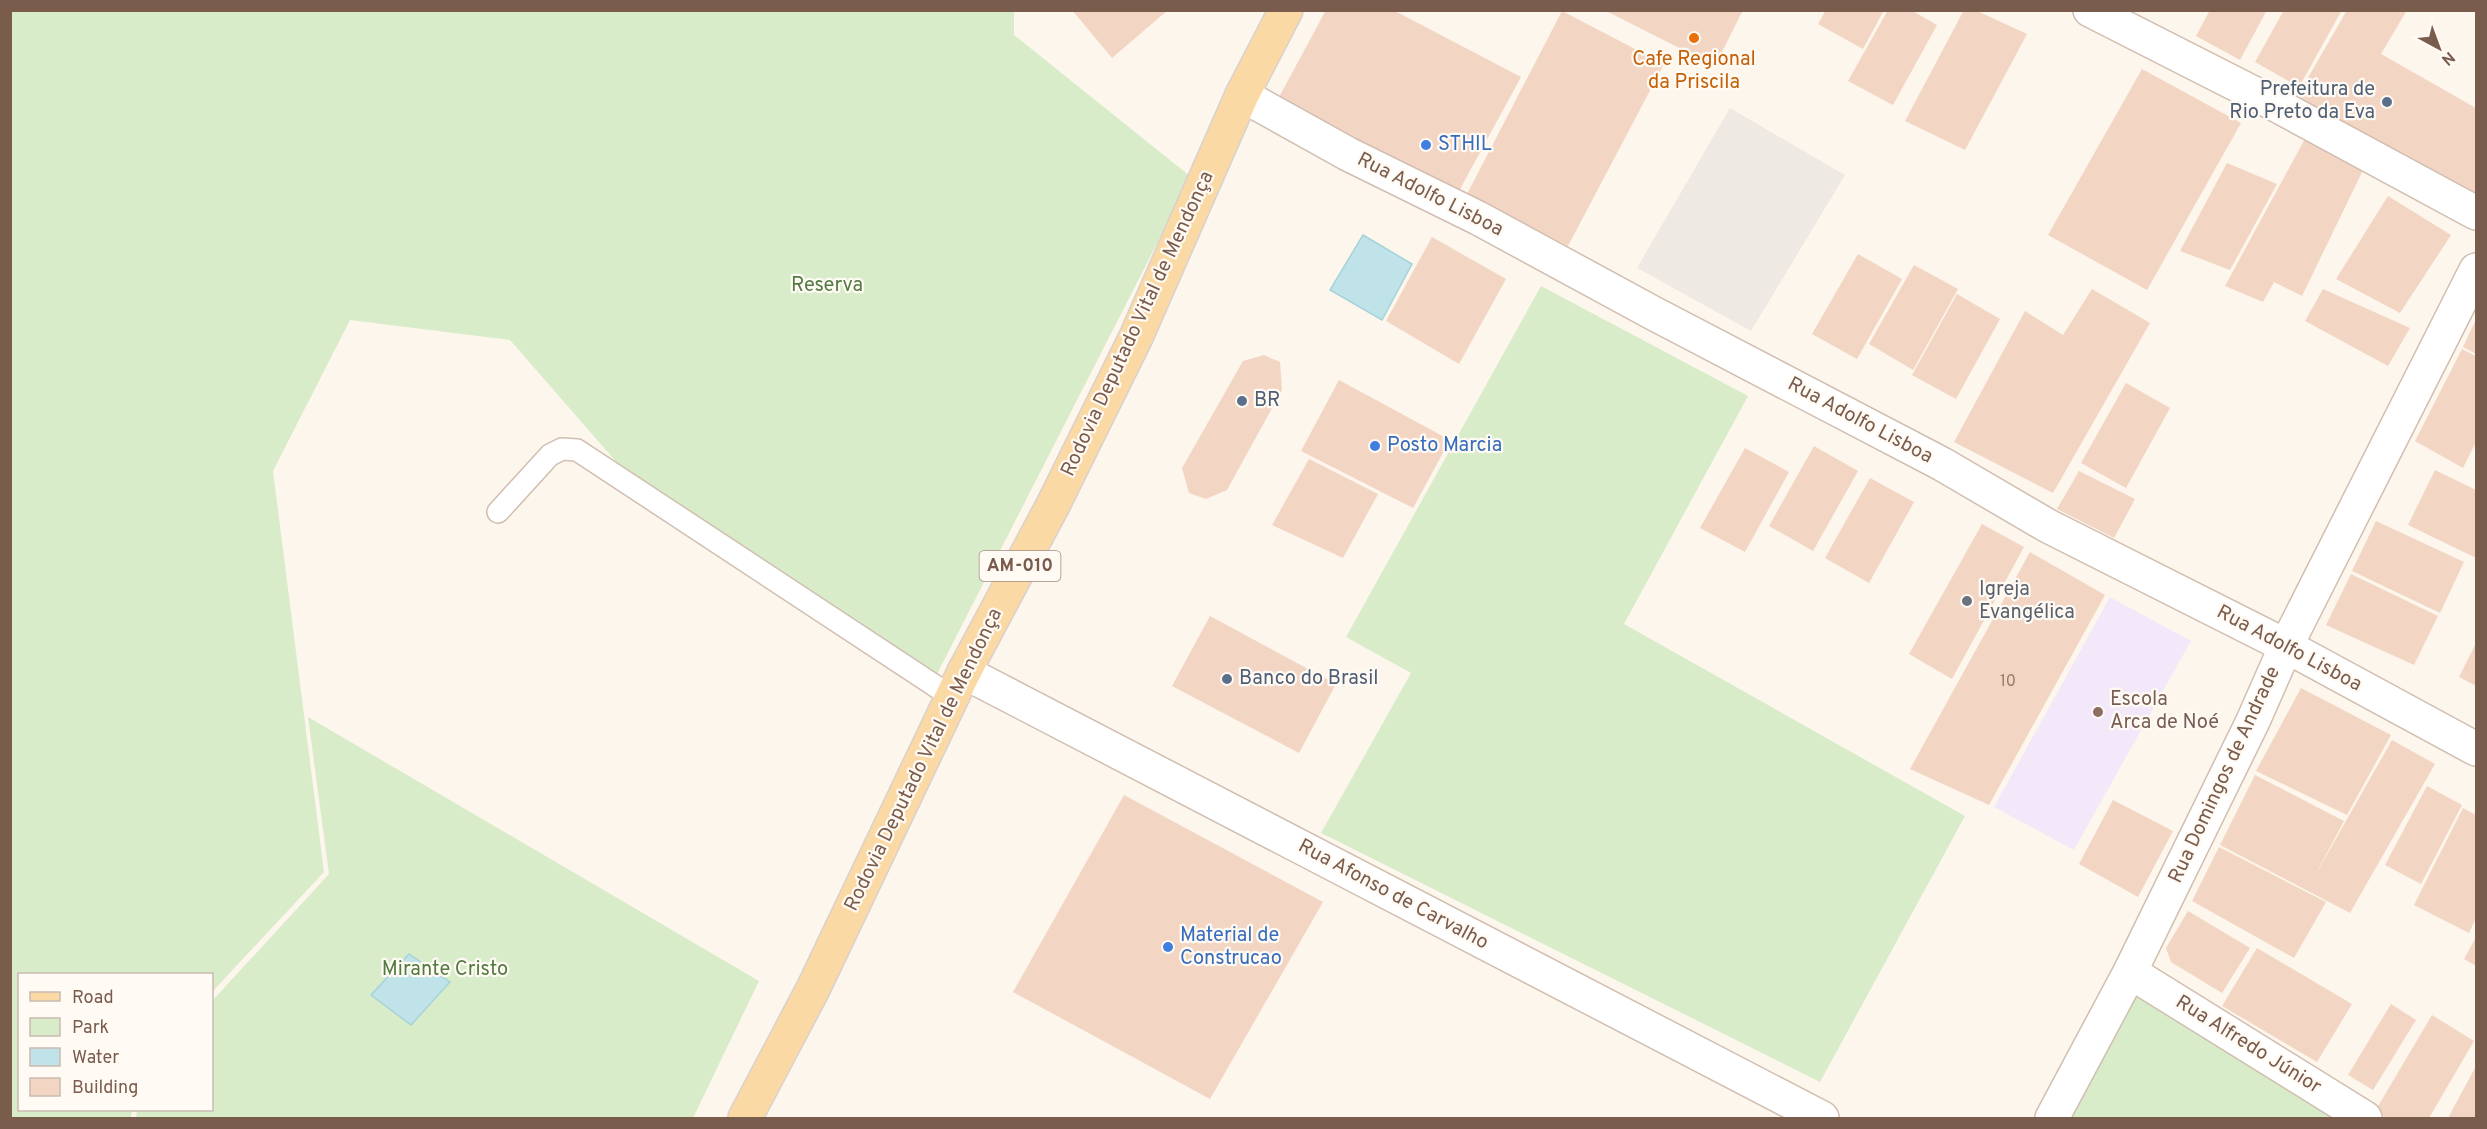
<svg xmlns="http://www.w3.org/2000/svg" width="2487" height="1129" font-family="Overpass,sans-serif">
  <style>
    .industrial { fill: #efe9e4 }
    .education { fill: #f3e8fa }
    .green { fill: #d8ecc9 }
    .water { fill: #bfe3e8; stroke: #a5d3da; stroke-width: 1.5 }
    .building { fill: #f3d5c3 }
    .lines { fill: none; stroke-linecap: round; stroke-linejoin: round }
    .service-casing { stroke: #d1beb0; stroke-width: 24 }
    .minor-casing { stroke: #d1beb0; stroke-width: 36 }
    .primary-casing { stroke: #dad1cd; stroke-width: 36 }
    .service { stroke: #fff; stroke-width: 21 }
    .minor { stroke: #fff; stroke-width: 33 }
    .primary { stroke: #fbd9a5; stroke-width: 33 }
    .food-dot { fill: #e8710a; stroke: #fffaf3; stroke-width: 2 }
    .service-dot { fill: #5c6f8a; stroke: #fffaf3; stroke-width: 2 }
    .shop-dot { fill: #3f7fe0; stroke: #fffaf3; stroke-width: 2 }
    .worship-dot { fill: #6b7280; stroke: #fffaf3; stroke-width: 2 }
    .education-dot { fill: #8d6e63; stroke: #fffaf3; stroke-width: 2 }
    .labels { text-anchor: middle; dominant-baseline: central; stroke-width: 4.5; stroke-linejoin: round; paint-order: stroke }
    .number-label { font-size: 16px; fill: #987a6a }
    .shield { fill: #fffaf3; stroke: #a28b7f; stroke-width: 1.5 }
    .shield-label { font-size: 18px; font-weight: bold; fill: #7a5c4d }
    .food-label { font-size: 20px; fill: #c56008; stroke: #fffaf3 }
    .service-label { font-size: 20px; fill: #4e5e75; stroke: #fffaf3; text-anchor: start }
    .shop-label { font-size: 20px; fill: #366cbe; stroke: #fffaf3; text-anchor: start }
    .street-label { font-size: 20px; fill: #7a5c4d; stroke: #fffaf3 }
    .park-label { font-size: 20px; fill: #537a41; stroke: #fffaf3 }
    .worship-label { font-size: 20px; fill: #5b616d; stroke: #fffaf3; text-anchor: start }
    .education-label { font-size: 20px; fill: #785e54; stroke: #fffaf3; text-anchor: start }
  </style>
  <rect width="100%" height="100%" fill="#fdf6ec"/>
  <!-- industrial -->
  <polygon class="industrial" points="1730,108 1845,175 1751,331 1637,268"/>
  <!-- education -->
  <polygon class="education" points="2110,597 2191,641 2074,850 1994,807"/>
  <!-- green -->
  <g class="green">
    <polygon points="10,11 1014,11 1014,35 1191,177 936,676 660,512 510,340 350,320 273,471 324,872 212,992 212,974 20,974 20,1110 132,1110 131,1118 11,1118"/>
    <polygon points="1541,286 1748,396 1624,624 1965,816 1820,1082 1321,833 1411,673 1346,637"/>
    <polygon points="308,717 759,981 693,1118 136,1118 137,1110 212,1110 212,1001 329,874"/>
    <polygon points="2127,990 2340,1118 2068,1118"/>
  </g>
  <!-- water -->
  <g class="water">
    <polygon points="1363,235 1412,264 1382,320 1330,290"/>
    <polygon points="409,954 450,982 411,1025 371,995"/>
  </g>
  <!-- building -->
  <g class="building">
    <polygon points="1072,10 1168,10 1112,58"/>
    <polygon points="1326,10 1393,10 1521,77 1459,191 1278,99"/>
    <polygon points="1604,10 1743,10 1715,66"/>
    <polygon points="1826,10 1884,10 1863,49 1818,24"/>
    <polygon points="1888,10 1911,10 1937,25 1893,105 1848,81"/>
    <polygon points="1964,10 1975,10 2027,34 1965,150 1905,121"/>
    <polygon points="2210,10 2267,10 2240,60 2196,36"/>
    <polygon points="2284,10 2342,10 2299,87 2255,62"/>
    <polygon points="2347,10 2407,10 2381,54 2476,108 2476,193 2297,97"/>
    <polygon points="1562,11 1664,64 1568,246 1467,194"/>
    <polygon points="2142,69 2241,123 2147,290 2048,235"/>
    <polygon points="2307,135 2366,164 2302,296 2274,282 2263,302 2225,286"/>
    <polygon points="2227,163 2277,184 2230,270 2180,251"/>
    <polygon points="2388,196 2451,235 2400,313 2336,279"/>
    <polygon points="1432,237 1506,279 1459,364 1386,321"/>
    <polygon points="1858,254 1902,279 1857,359 1812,334"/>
    <polygon points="1914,265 1958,289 1913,370 1869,344"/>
    <polygon points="2092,289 2150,323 2053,493 1954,442 2025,311 2063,335"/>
    <polygon points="2323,289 2410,328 2388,366 2305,321"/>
    <polygon points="1957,294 2000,319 1956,399 1912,375"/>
    <polygon points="2476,319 2476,354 2463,347"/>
    <polygon points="2462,349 2476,356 2476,442 2463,468 2415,441"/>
    <polygon points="1264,355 1280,362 1282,390 1227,490 1206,499 1189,493 1182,468 1243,361"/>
    <polygon points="1339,380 1450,440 1413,508 1301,451"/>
    <polygon points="2126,383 2170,408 2126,488 2081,463"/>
    <polygon points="1814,446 1858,471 1813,551 1769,526"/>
    <polygon points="1745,448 1789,472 1745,552 1700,528"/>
    <polygon points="1309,459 1378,494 1343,558 1272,525"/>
    <polygon points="2435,470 2476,490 2476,558 2408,525"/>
    <polygon points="2079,471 2135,499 2114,538 2057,509"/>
    <polygon points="1870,478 1914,502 1869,583 1825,558"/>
    <polygon points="2376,521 2464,562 2440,613 2352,571"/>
    <polygon points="1982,524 2024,547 1952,679 1909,654"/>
    <polygon points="2030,552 2105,595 1989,805 1910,769"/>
    <polygon points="2351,574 2438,616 2414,665 2326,625"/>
    <polygon points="1210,616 1336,684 1299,753 1172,686"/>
    <polygon points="2476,643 2476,686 2459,677"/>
    <polygon points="2301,688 2391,735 2347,815 2256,771"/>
    <polygon points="2392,740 2435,764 2350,913 2220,845 2255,775 2344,821 2313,879"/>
    <polygon points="2427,786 2462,805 2421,884 2385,865"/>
    <polygon points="1124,795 1323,902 1210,1099 1013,992"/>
    <polygon points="2113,800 2173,831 2138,897 2079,864"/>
    <polygon points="2463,808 2476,815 2476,918 2469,933 2414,905"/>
    <polygon points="2219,847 2326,902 2294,958 2192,901"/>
    <polygon points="2188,911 2250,948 2222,993 2171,962 2166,948"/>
    <polygon points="2476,937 2476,966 2464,959"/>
    <polygon points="2257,948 2352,1004 2317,1062 2222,1006"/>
    <polygon points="2391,1004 2416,1020 2373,1090 2348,1075"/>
    <polygon points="2432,1015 2474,1041 2429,1118 2385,1118 2374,1113"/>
    <polygon points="2476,1066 2476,1118 2448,1118"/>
  </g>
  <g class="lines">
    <defs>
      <polyline id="service" points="498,512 550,455 562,449 577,450 952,697"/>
      <g id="minor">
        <polyline points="2090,10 2267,100 2476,213"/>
        <polyline points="1242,95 1348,154 1478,218 1653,313 1942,464 2048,526 2286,646 2476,749"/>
        <polyline points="964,672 1822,1118"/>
        <polyline points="2130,972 2365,1118"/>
        <polyline points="2052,1118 2130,972 2253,721 2286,646 2476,270"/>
      </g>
      <polyline id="primary" points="745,1118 813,989 964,672 1053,505 1136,337 1242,95 1286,10"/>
    </defs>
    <!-- service casing -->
    <use href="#service" class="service-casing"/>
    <!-- minor casing -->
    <use href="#minor" class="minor-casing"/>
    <!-- primary casing -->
    <use href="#primary" class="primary-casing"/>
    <!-- service -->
    <use href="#service" class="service"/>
    <!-- minor -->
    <use href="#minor" class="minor"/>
    <!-- primary -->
    <use href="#primary" class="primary"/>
  </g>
  <!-- markers -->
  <circle class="food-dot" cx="1694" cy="38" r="6"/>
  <g class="service-dot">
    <circle cx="2387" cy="102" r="6"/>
    <circle cx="1242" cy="401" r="6"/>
    <circle cx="1227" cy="679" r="6"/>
  </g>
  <g class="shop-dot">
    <circle cx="1426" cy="145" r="6"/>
    <circle cx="1375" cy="446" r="6"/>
    <circle cx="1168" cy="947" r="6"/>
  </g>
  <circle class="worship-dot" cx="1967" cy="601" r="6"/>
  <circle class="education-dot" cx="2098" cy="712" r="6"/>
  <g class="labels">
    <!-- number labels -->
    <g class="number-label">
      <text x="2008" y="682">10</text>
    </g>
    <!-- shield labels -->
    <rect class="shield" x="979.5" y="551" width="81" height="30" rx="4.5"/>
    <g class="shield-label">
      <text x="1020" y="566">AM-010</text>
    </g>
    <!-- food labels -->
    <g class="food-label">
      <text x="1694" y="60">Cafe Regional<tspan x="1694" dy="23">da Priscila</tspan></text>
    </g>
    <!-- service labels -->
    <g class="service-label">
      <text x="2375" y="90" text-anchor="end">Prefeitura de<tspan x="2375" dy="23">Rio Preto da Eva</tspan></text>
      <text x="1254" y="401">BR</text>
      <text x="1239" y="679">Banco do Brasil</text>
    </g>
    <!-- shop labels -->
    <g class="shop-label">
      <text x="1438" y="145">STHIL</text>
      <text x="1387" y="446">Posto Marcia</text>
      <text x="1180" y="936">Material de<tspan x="1180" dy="23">Construcao</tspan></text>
    </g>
    <!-- street labels -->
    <g class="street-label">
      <text transform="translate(1430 195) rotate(27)">Rua Adolfo Lisboa</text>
      <text transform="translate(1138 324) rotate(-65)">Rodovia Deputado Vital de Mendonça</text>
      <text transform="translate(1860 421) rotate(28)">Rua Adolfo Lisboa</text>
      <text transform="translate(2289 649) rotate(28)">Rua Adolfo Lisboa</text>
      <text transform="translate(924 760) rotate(-64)">Rodovia Deputado Vital de Mendonça</text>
      <text transform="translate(2225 775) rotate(-65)">Rua Domingos de Andrade</text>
      <text transform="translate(1393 895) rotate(28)">Rua Afonso de Carvalho</text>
      <text transform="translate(2248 1045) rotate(32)">Rua Alfredo Júnior</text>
    </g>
    <!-- park labels -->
    <g class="park-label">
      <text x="827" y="286">Reserva</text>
      <text x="445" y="970">Mirante Cristo</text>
    </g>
    <!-- worship labels -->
    <g class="worship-label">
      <text x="1979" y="590">Igreja<tspan x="1979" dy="23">Evangélica</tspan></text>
    </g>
    <!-- education labels -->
    <g class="education-label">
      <text x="2110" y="700">Escola<tspan x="2110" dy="23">Arca de Noé</tspan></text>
    </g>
  </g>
  <!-- border -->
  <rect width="2487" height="1129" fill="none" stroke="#7a5c4d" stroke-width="24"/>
  <!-- legend -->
  <rect x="18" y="973" width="195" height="138" fill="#fffaf3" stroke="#cabbb1" stroke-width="1.5"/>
  <rect x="30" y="992" width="30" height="9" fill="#fbd9a5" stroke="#cabbb1" stroke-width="1.5"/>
  <text x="72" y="1003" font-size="18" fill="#7a5c4d">Road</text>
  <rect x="30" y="1018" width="30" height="18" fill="#d8ecc9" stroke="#cabbb1" stroke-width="1.5"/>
  <text x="72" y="1033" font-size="18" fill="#7a5c4d">Park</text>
  <rect x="30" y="1048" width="30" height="18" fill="#bfe3e8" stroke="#cabbb1" stroke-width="1.5"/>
  <text x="72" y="1063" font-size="18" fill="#7a5c4d">Water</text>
  <rect x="30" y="1078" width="30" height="18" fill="#f3d5c3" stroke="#cabbb1" stroke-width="1.5"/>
  <text x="72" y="1093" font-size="18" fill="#7a5c4d">Building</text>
  <!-- north arrow -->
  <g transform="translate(2439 48) rotate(139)" stroke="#fffaf3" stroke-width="4.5" paint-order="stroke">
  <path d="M0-4.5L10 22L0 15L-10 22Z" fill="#7a5c4d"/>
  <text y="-9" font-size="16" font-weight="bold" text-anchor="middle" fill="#7a5c4d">N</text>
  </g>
</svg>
